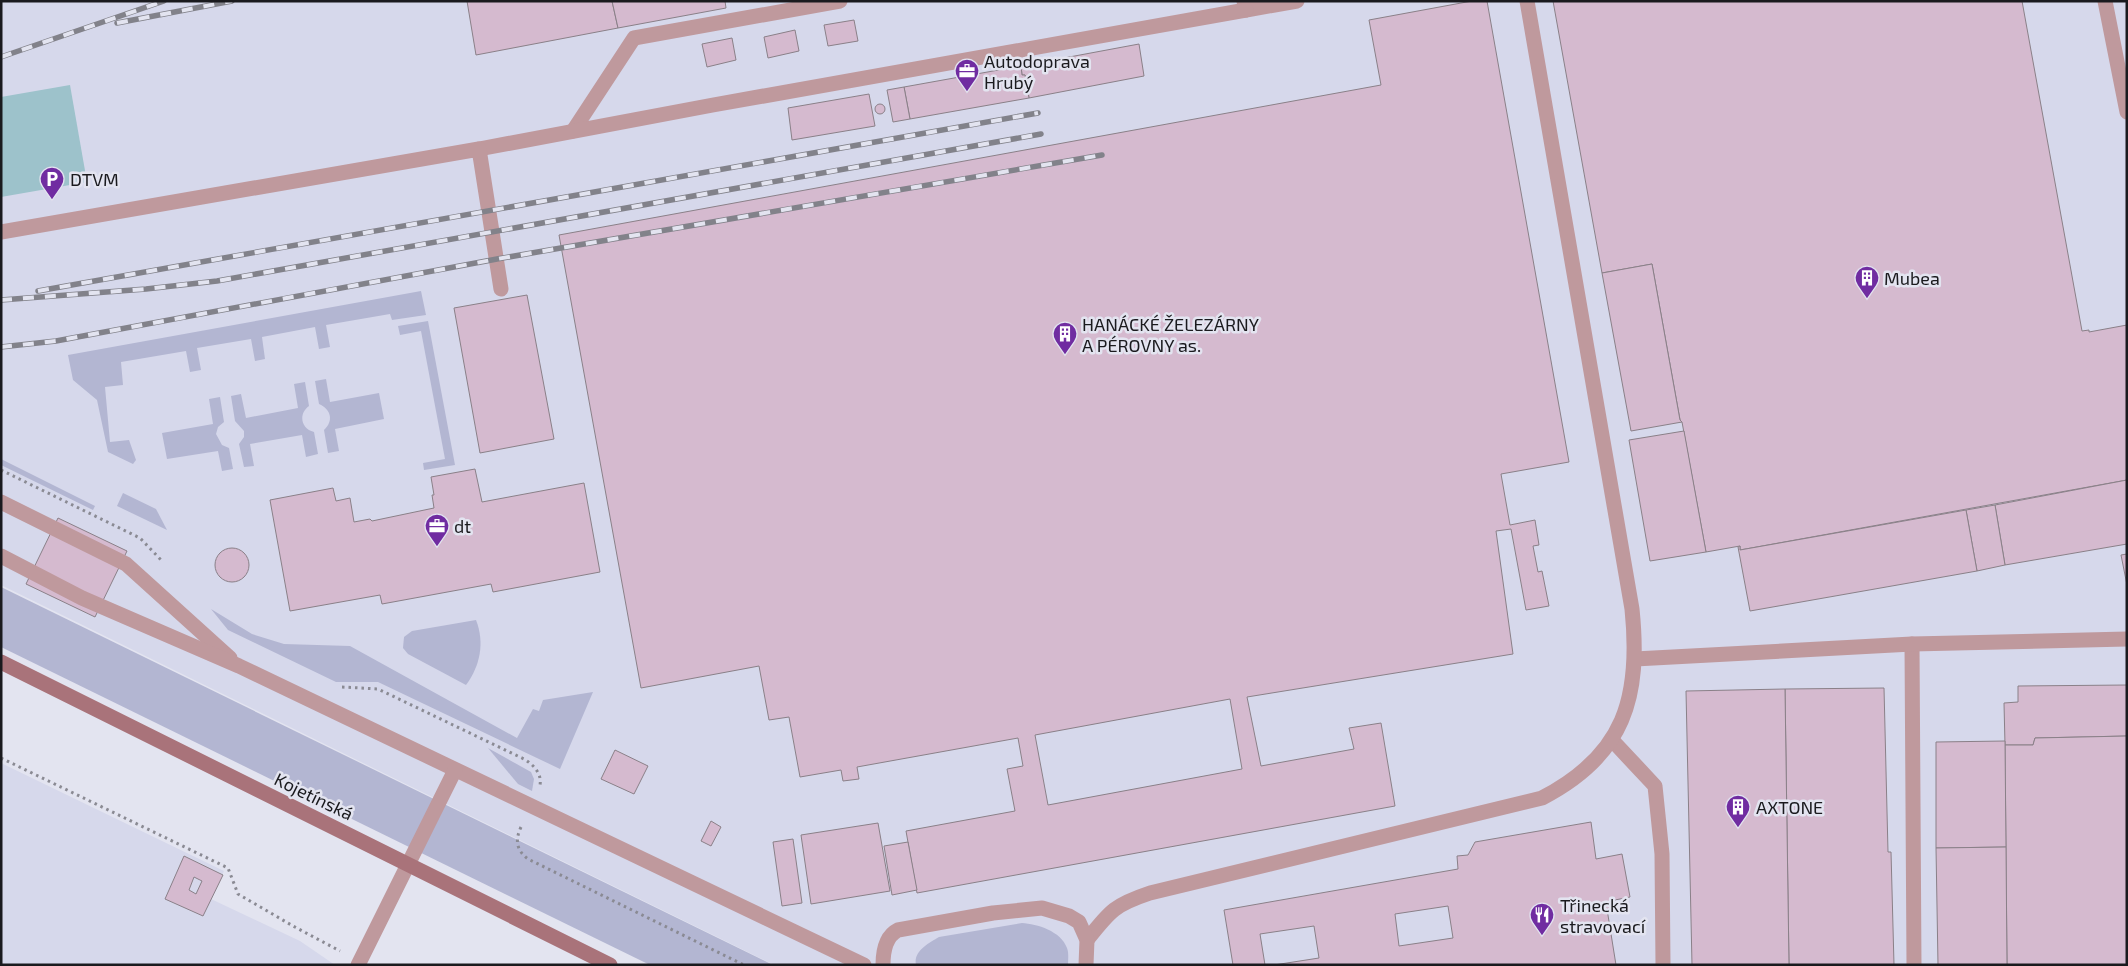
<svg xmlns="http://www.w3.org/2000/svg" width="2128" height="966" font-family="'Exo 2',sans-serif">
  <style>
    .built { fill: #d6d8eb }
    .green { fill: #b3b6d2 }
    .water { fill: #9dc2cb }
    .building { fill: #d5bacf; stroke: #8a8088; fill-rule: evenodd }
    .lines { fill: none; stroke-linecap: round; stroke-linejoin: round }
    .path { stroke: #8a8a93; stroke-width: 3; stroke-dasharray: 2.5 4; stroke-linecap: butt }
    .lane { stroke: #bf999d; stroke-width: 15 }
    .secondary { stroke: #a9737a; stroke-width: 15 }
    .rail-casing { stroke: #82828a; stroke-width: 5.5 }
    .rail { stroke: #e3e4f0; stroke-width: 4; stroke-dasharray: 11; stroke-linecap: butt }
    .labels { text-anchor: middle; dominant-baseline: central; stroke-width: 5; stroke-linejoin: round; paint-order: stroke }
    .poi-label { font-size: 18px; fill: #1a1a1e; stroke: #e3e4f0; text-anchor: start }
    .street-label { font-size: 18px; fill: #1a1a1e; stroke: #e3e4f0 }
  </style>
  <rect width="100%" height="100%" fill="#e3e4f0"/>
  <!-- built -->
  <g class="built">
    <polygon points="1,1 2127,1 2127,965 774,965 1,585"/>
    <polygon points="1,763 224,871 211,899 300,941 335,965 1,965"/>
  </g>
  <!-- green -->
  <g class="green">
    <polygon points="421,291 426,315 392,320 390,314 326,325 330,347 319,349 315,327 262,337 265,359 255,361 251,339 197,348 201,370 190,372 186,351 121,362 123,385 105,387 110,442 129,440 136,460 133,464 108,452 97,400 73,380 68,355"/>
    <polygon points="428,321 455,465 424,470 423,463 445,459 421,331 400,335 398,326"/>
    <path d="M326 379 330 402 379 393 384 419 335 429 339 451 328 453 324 430C334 421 331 409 319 404L315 381Z"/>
    <path d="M305 382 309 406C298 414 301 429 314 432L318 454 306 457 302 435 250 444 254 466 244 467 239 444 244 437V431L235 421 231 396 241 394 246 418 298 408 294 384Z"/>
    <polygon points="220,397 224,422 218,427 216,434 222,445 229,448 233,469 222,471 218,451 167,459 162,433 213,424 209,399"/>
    <polygon points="1,459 95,506 93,510 1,465"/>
    <polygon points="123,493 156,509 167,530 117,506"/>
    <polygon points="1,587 773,965 650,965 1,647"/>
    <polygon points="211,609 252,634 284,644 350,646 517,738 533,709 539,711 543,700 593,692 560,769 378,682 336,682 228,630"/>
    <path d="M476 620C485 643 480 666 466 685L408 654 403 648 404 637 412 631Z"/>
    <polygon points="488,748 531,772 534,779 532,791 518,784"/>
    <path d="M1022 923C1037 924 1061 931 1067 948 1069 953 1068 960 1068 965H916C913 951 929 943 939 937Z"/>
  </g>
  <!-- water -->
  <polygon class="water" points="70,85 87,182 1,197 1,97"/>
  <!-- building -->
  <g class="building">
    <polygon points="467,1 612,1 618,28 476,55"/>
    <polygon points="612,1 725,1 726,8 618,28"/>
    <path d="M1472 1H1487L1569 462 1501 474 1510 525 1535 520 1539 545 1533 546 1538 572 1542 571 1549 606 1526 610 1511 529 1496 531 1513 654 1247 697 1261 766 1354 749 1349 728 1381 723 1395 806 917 893 906 831 1015 811 1007 769 1023 766 1018 738 857 767 859 779 843 781 841 770 800 777 789 717 769 720 759 666 641 688 559 235 1381 85 1369 20ZM1230 699 1242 769 1048 805 1035 735Z"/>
    <polygon points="1553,1 2022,1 2082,331 2089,330 2089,332 2127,325 2127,480 1740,550 1740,546 1706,552 1682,422 1680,420 1652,264 1602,273"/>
    <polygon points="854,20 858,41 828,46 824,25"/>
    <polygon points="795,30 799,51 768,58 764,37"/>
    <polygon points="732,38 736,60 707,67 702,44"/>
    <polygon points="1139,44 1144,76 1029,98 1025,75 1022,75 1021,66"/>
    <polygon points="1021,66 1022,75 1025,75 1029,98 910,119 904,87"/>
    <polygon points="904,87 910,119 893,122 887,90"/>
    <polygon points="869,94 875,126 792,140 788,108"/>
    <circle cx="880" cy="109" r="5"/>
    <polygon points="1652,264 1680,420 1682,422 1631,431 1602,273"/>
    <polygon points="527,295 554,439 480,453 454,308"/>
    <polygon points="1684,431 1706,552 1650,561 1629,440"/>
    <polygon points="475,469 482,502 584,483 600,572 493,592 491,584 382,604 380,595 290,611 270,500 333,488 336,501 350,498 354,522 370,519 372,521 434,508 432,495 434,495 431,477"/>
    <polygon points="2127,480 2127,544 2005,565 1995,505"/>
    <polygon points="1995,505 2005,565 1977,571 1966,510"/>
    <polygon points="1966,510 1977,571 1750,611 1738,547 1740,546 1740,550"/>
    <polygon points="58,518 127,551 95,617 26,584"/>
    <circle cx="232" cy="565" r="17"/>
    <polygon points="2127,554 2127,585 2121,555"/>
    <polygon points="2127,685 2127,736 2035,738 2033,745 2005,745 2004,703 2018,702 2018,686"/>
    <polygon points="1884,688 1888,852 1891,852 1894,965 1789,965 1785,689"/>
    <polygon points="1785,689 1789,965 1692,965 1686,691"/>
    <polygon points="2127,736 2127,965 2007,965 2005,745 2033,745 2035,738"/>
    <polygon points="2005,741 2006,847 1936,848 1936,742"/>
    <polygon points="615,750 648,766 634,794 601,779"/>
    <polygon points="711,821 721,827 711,846 701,841"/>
    <path d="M1591 822 1596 859 1622 854 1630 897 1615 900 1617 907 1607 909 1616 965H1274L1319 958 1314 926 1260 934 1265 965H1233L1224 910 1458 869 1457 856 1468 855 1475 842ZM1448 906 1453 938 1399 946 1395 914Z"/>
    <polygon points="878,823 890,891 811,904 801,835"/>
    <polygon points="793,839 802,903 782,906 773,842"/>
    <polygon points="908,842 917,890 892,895 884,846"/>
    <polygon points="2006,847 2007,965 1938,965 1936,848"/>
    <path d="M184 856 223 875 203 916 165 899ZM194 877 202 881 196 894 189 890Z"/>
  </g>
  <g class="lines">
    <!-- path -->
    <g class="path">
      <polyline points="1,470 140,538 163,562"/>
      <path d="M342 687 378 689 524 759C534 765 542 774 540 785"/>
      <polyline points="1,758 228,868 238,894 293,926 340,951"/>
      <path d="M521 827C515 840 516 850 528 859L744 965"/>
    </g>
    <!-- lane -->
    <g class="lane">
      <polyline points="1244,1 1246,10 1297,1"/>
      <polyline points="2105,1 2127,112"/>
      <polyline points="573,131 634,38 840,1"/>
      <polyline points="479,149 713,105 1246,10"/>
      <polyline points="1,232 479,149 501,289"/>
      <polyline points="1,502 126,564 230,658"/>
      <polyline points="1,556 82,598 239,666 864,965"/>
      <polyline points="1912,644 1914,965"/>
      <polyline points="1635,659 1912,644 2127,639"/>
      <polyline points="1612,740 1655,786 1662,854 1663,965"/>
      <path d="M1087 940C1110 911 1114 905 1150 893L1542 798C1625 755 1641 697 1632 609L1527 1"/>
      <polyline points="358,965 455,770"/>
      <path d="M883 965C883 952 886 936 898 930L993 913 1042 908 1069 916 1079 922 1087 940 1086 965"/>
    </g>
    <!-- secondary -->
    <polyline class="secondary" points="1,662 610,965"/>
    <defs>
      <g id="rail">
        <polyline points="117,23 232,1"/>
        <polyline points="1,57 164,1"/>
        <polyline points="38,291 1038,113"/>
        <polyline points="1,300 146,289 217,281 1041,134"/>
        <polyline points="1,347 56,341 497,259 1102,155"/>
      </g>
    </defs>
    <!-- rail casing -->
    <use href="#rail" class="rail-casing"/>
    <!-- rail -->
    <use href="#rail" class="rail"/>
  </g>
  <!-- icons -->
  <defs>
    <symbol id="office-pin" viewBox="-11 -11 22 30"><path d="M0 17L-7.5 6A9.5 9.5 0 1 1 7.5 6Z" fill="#702ca1" stroke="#e3e4f0"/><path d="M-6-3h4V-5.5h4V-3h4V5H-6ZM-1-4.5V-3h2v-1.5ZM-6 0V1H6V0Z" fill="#fff"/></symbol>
    <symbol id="parking-pin" viewBox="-11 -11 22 30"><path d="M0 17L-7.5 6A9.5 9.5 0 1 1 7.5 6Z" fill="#702ca1" stroke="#e3e4f0"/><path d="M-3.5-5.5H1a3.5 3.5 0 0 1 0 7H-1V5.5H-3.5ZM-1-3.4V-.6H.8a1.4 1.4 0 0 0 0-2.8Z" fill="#fff"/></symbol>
    <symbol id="building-pin" viewBox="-11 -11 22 30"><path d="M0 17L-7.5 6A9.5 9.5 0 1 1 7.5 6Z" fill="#702ca1" stroke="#e3e4f0"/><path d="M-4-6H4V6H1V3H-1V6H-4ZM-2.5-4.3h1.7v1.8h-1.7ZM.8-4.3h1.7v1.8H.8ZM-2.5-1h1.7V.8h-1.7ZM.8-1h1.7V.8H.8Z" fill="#fff"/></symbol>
    <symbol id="restaurant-pin" viewBox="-11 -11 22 30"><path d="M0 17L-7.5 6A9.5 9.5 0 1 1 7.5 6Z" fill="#702ca1" stroke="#e3e4f0"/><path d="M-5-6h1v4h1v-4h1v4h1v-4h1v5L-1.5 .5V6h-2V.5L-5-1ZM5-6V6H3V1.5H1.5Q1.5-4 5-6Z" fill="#fff"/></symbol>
  </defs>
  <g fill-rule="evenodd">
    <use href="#office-pin" x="953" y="57" width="28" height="38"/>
    <use href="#parking-pin" x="38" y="165" width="28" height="38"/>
    <use href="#building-pin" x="1853" y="264" width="28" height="38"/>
    <use href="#building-pin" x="1051" y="320" width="28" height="38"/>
    <use href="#office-pin" x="423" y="512" width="28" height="38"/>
    <use href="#building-pin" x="1724" y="793" width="28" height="38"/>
    <use href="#restaurant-pin" x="1528" y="901" width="28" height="38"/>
  </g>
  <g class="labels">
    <!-- poi labels -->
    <g class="poi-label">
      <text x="984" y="61">Autodoprava<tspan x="984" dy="21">Hrubý</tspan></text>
      <text x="70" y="179">DTVM</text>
      <text x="1884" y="278">Mubea</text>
      <text x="1082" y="324">HANÁCKÉ ŽELEZÁRNY<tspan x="1082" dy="21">A PÉROVNY as.</tspan></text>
      <text x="454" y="526">dt</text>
      <text x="1756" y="807">AXTONE</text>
      <text x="1560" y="905">Třinecká<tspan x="1560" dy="21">stravovací</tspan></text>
    </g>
    <!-- street labels -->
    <g class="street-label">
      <text transform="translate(314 796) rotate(26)">Kojetínská</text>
    </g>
  </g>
  <!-- border -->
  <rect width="2128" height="966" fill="none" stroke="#1a1a1e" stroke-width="5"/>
</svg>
